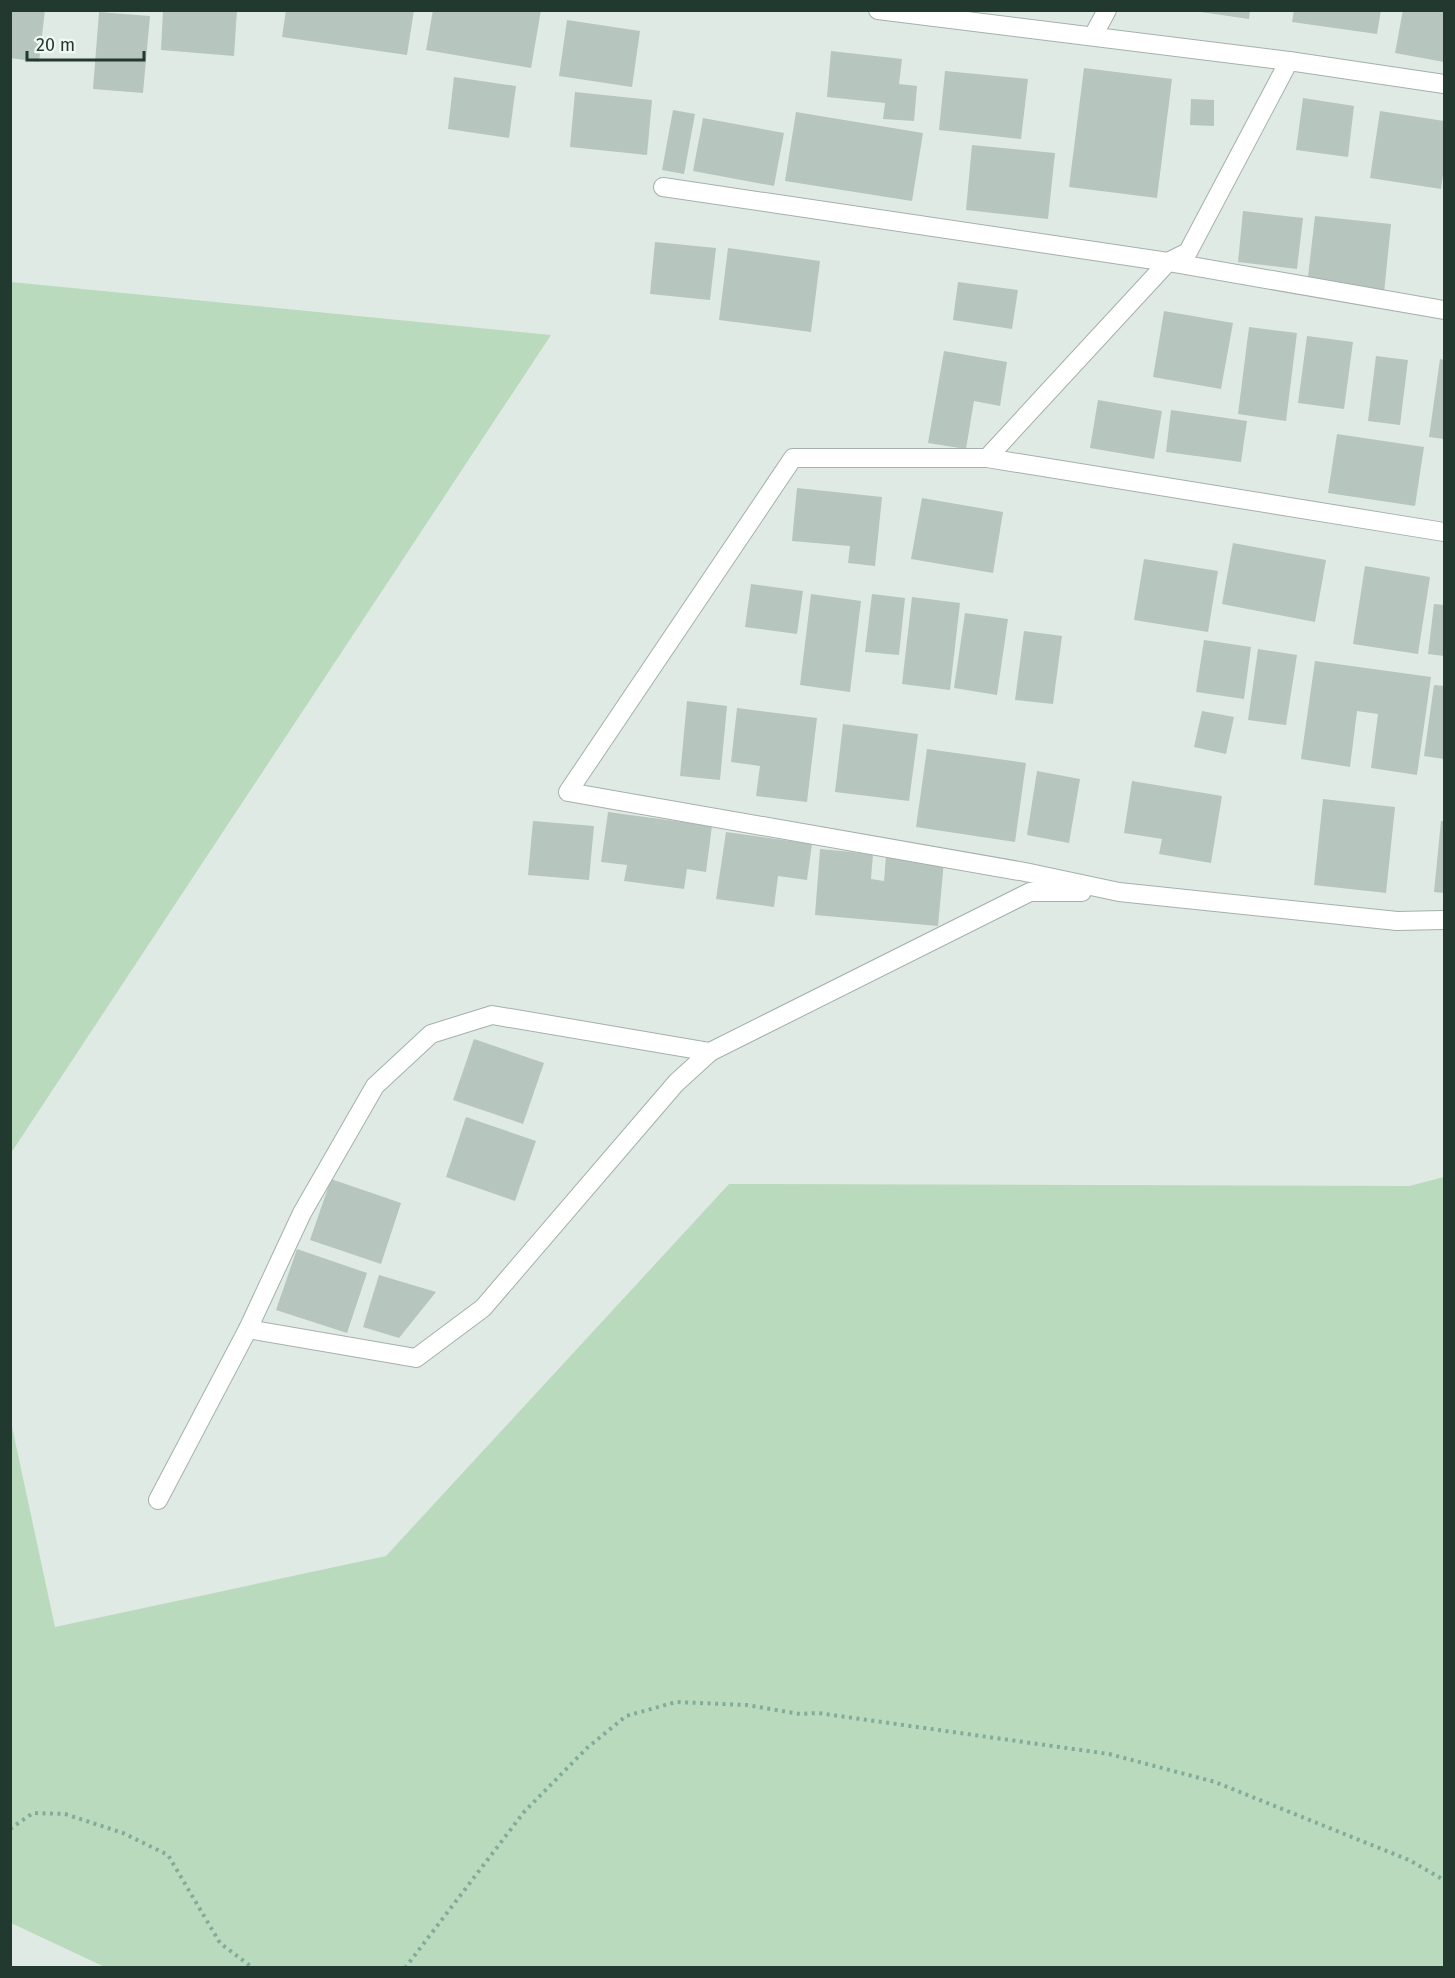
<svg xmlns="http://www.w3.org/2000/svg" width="1455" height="1978" font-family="'Fira Sans',sans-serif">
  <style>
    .green { fill: #badabe }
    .building { fill: #b6c5bd }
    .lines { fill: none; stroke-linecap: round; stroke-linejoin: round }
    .street-casing { stroke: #a3b1aa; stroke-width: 20 }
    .path { stroke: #82ac99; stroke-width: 4; stroke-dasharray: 3 4.5; stroke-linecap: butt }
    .street { stroke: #fff; stroke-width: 18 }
  </style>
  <rect width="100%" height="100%" fill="#e0eae4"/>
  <!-- green -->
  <g class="green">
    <polygon points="11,282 551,335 11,1153 10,282"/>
    <polygon points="1444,1177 1444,1967 107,1968 11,1923 11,1422 55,1627 386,1556 729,1184 1409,1186"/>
  </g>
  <!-- building -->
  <g class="building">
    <polygon points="10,10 45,10 39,62 10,58"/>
    <polygon points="163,10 237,10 234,56 161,50"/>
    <polygon points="286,10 414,10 407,55 282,37"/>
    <polygon points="433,10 541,10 531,68 426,50"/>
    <polygon points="1187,10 1250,10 1249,19"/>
    <polygon points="1294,10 1381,10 1377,34 1292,22"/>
    <polygon points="1403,10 1444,10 1444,62 1395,53"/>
    <polygon points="99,12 150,16 143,93 93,89"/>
    <polygon points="567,20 640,31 632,87 559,76"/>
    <polygon points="831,51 902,59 899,84 917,86 914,121 883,119 885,103 827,97"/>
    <polygon points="1084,68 1172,79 1157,198 1069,187"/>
    <polygon points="945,71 1028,79 1021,139 939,130"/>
    <polygon points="454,77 516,86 509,138 448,129"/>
    <polygon points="575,92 652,100 647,155 570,147"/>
    <polygon points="1303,98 1354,106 1348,157 1296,150"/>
    <polygon points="1191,99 1214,100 1214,126 1190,125"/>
    <polygon points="673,110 695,114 684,174 662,170"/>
    <polygon points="1380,111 1444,121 1444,168 1441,189 1370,178"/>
    <polygon points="796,112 923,133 912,201 785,181"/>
    <polygon points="703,118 784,133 774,186 693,171"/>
    <polygon points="972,145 1055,153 1048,219 966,210"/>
    <polygon points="1243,211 1303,218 1297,269 1238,262"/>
    <polygon points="1315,216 1391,224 1384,293 1307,285"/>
    <polygon points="655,242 716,248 710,300 650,294"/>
    <polygon points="728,248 820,261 811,332 719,320"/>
    <polygon points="958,282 1018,290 1012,329 953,320"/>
    <polygon points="1164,311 1233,323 1221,389 1153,377"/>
    <polygon points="1249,327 1297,333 1286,421 1238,414"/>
    <polygon points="1307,336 1353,342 1344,409 1298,403"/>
    <polygon points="944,351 1007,362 1000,406 974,401 966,449 928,443"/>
    <polygon points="1376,356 1408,360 1400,425 1368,421"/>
    <polygon points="1440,359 1444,360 1444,439 1429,437"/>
    <polygon points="1098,400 1162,411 1154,459 1090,448"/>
    <polygon points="1171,410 1247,421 1241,462 1166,452"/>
    <polygon points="1337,434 1424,447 1415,506 1328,493"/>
    <polygon points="797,488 882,497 875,566 848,563 850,546 792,541"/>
    <polygon points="922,498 1003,512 993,573 911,559"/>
    <polygon points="1233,543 1326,560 1315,622 1222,604"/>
    <polygon points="1144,559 1218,571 1208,632 1134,620"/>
    <polygon points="1365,566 1430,577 1418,654 1353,644"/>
    <polygon points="751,584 803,591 797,634 745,627"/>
    <polygon points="811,594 861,601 850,692 800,685"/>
    <polygon points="872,594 905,598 899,655 865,652"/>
    <polygon points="912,597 960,603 950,690 902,684"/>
    <polygon points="1434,604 1444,605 1444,656 1428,654"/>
    <polygon points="965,613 1008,619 997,695 954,688"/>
    <polygon points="1024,631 1062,636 1053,704 1015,700"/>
    <polygon points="1204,640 1251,647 1244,699 1196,692"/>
    <polygon points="1258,649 1297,655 1286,725 1248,720"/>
    <polygon points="1315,661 1431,677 1417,775 1371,768 1378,714 1357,711 1350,767 1301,759"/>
    <polygon points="1434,685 1444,686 1444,759 1424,756"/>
    <polygon points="687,701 727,706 720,780 680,776"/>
    <polygon points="737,708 817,718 807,802 756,796 760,766 731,762"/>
    <polygon points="1202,711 1234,717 1226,754 1194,747"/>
    <polygon points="843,724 918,734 909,801 835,792"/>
    <polygon points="927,749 1026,763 1015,842 916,827"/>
    <polygon points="1037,771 1080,779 1069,843 1027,835"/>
    <polygon points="1132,781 1222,796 1211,863 1159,854 1162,839 1124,833"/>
    <polygon points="1323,799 1395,807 1386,893 1314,885"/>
    <polygon points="608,812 712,826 706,872 687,869 684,889 624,881 627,865 601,862"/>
    <polygon points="533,821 594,826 589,880 528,875"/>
    <polygon points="1441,821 1444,821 1444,893 1434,892"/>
    <polygon points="726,832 812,844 807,880 778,876 774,907 716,899"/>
    <polygon points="820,849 873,854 871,879 884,881 886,856 944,861 938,926 815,915"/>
    <polygon points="474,1039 544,1063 523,1124 453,1100"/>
    <polygon points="466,1117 536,1141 515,1201 446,1177"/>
    <polygon points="331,1179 401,1203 381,1264 310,1240"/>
    <polygon points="297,1249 367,1273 347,1333 276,1310"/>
    <polygon points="379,1275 436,1292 399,1338 363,1327"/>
  </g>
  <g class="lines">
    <defs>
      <g id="street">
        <polyline points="878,10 1289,61 1444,84"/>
        <polyline points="1093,36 1107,10"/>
        <polyline points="663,187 1168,262 1444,310"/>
        <polyline points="987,458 1168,262 1188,252 1289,61"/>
        <polyline points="1444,532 987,458 793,458 568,792 1025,872 1119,892 1397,921 1444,920"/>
        <polyline points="248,1329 416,1358 483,1308 676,1083 710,1052 1030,892 1082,892"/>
        <polyline points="158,1500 248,1329 302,1213 375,1086 431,1034 492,1015 710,1052"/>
      </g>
    </defs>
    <!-- street casing -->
    <use href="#street" class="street-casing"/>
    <!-- path -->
    <g class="path">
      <polyline points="10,1829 33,1813 65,1814 123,1833 168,1855 220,1943 253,1968"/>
      <polyline points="405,1968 524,1812 587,1748 626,1716 676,1702 746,1705 800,1714 818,1713 1109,1754 1215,1782 1409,1860 1444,1880"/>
    </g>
    <!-- street -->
    <use href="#street" class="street"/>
  </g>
  <!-- border -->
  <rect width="1455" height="1978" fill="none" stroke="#223930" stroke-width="24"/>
  <!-- scale -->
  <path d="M27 51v9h117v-9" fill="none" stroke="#223930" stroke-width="3"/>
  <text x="36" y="51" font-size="18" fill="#223930" stroke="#f0f7f3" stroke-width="4.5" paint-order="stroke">20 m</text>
</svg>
